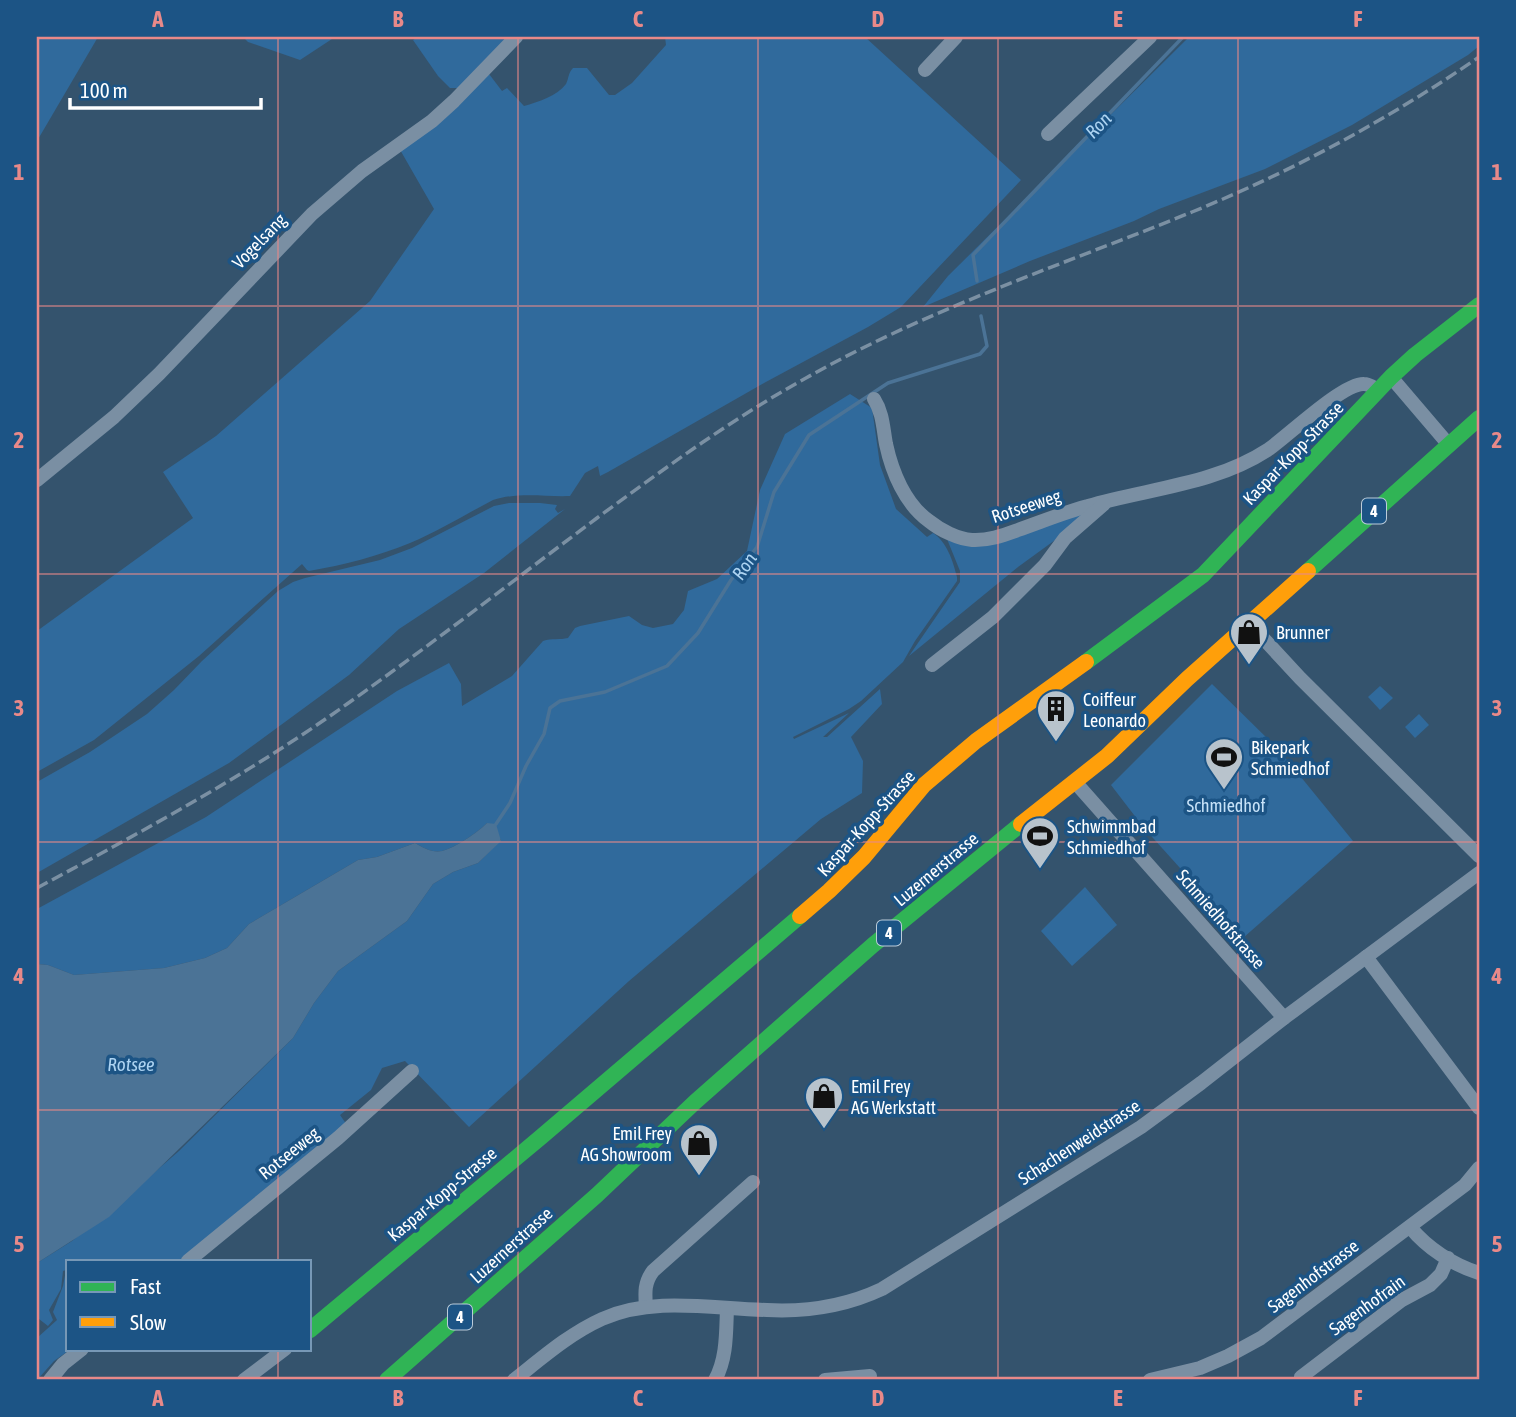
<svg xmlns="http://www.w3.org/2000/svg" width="1516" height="1417" font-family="'Asap Condensed',sans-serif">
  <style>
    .green { fill: #306a9c }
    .water { fill: #4b7396 }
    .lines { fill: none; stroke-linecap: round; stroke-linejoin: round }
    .stream { stroke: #4b7396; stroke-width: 3.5 }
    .street { stroke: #7a8fa3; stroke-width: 14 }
    .fast { stroke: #30b455; stroke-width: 16 }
    .slow { stroke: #ff9f0a; stroke-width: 16 }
    .rail { stroke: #7b90a3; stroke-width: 3.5; stroke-dasharray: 12 5; stroke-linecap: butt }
    .grid { fill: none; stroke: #e88989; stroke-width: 2; stroke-opacity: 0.55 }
    .labels { text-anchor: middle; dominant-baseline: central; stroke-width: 7; stroke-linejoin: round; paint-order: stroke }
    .shield { fill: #1c5485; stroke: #bbccda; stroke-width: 2 }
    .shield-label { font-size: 16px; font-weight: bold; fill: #fff }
    .street-label { font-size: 18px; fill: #fff; stroke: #1c5485 }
    .poi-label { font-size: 18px; fill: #fff; stroke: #1c5485; text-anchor: start }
    .park-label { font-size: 18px; fill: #c7e2f8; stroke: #1c5485 }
    .water-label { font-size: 19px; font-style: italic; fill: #aed4f2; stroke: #1c5485 }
    .neatline { fill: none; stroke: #e88989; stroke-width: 2.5 }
    .grid-label { font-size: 23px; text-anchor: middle; font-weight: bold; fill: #e88989 }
  </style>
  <rect width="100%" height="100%" fill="#34536d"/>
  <!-- green -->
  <g class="green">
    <polygon points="37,37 98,37 37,141"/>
    <polygon points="243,37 335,37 300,60 248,42"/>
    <polygon points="418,37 511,37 459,88 450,88 438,76 413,40"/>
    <path d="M665 37H865L1021 180 901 307 868 327 764 383 608 472 600 476 598 466 585 473 570 496C545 497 518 492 493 500 466 514 439 531 410 543 378 556 344 565 309 571L307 570 302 564 199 656 94 740 37 772V631L193 518 163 472 216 436 370 301 434 209 399 148 486 70 502 91 507 88 524 106C538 102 557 96 566 84 569 78 568 73 573 68H587L609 95H615L632 83 666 45Z"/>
    <polygon points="1189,37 1479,37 1479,46 1468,55 1352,125 1265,169 1159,209 1134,221 1030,261 923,307 948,276"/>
    <path d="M850 394 872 408 880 465 896 509 927 537 933 533C947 542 953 561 957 577V581L915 641 903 662 861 701 849 709 793 737 794 739 849 713 823 737H827L880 689 882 704 851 737 863 761 862 793 821 819 629 981 469 1127 405 1061 382 1068 371 1090 340 1115 347 1125 179 1261H68V1349H71L54 1361 37 1380V1338L57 1320 53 1312 63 1286 66 1270 63 1271 61 1289 49 1310 53 1320 48 1326 39 1319 37 1321V1263L72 1241 142 1183 179 1151 293 1038 314 1003 338 971 407 921 433 884 453 872 478 863 501 840 487 823C478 832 455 848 442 851 433 853 423 848 415 843L377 857 358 860 249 924 227 948 205 958 164 968 74 975 48 965 37 964V909L206 817 397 691 449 663 461 684 462 706 512 676 543 641C552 638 560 640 568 638L575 628 580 626 629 616 642 625 653 628 673 624 684 610 688 591 717 579 747 551 760 490 785 434Z"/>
    <polygon points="509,503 540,503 557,505 555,509 558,513 565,509 484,573 399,629 349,675 229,763 37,873 37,782 90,752 147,714 174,690 202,661 278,591 293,582 305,578 380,560 412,548 494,506"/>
    <polygon points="1093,507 1062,535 1018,567 909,656 960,582 960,571 947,539 963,544"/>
    <polygon points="1212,684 1279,750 1353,841 1243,938 1144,828 1111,785"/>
    <polygon points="1380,686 1393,698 1380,710 1368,697"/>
    <polygon points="1419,714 1429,725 1415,738 1405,727"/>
    <polygon points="1085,887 1117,925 1072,966 1041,931"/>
  </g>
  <!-- water -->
  <path class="water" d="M487 823 496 824 501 841 478 863 453 872 433 884 407 921 338 971 314 1003 293 1038 109 1217 37 1263V964L48 965 74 975 164 968 205 958 227 948 249 924 358 860 377 857 415 843C423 848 433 853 442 851 455 848 478 832 487 823Z"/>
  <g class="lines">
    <!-- stream -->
    <g class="stream">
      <polyline points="977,281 973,255 1183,37"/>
      <polyline points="496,824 510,803 526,766 544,734 550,708 560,701 605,692 667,666 698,633 731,580 757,547 774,492 809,435 888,383 980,354 987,346 981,316"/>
    </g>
    <!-- street -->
    <g class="street">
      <polyline points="925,70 956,37"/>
      <polyline points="1048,134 1150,37"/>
      <polyline points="1391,377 1449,445"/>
      <path d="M874 399C883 413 883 428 886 444 892 472 905 504 929 521 940 530 958 539 972 540 988 541 1004 535 1018 530 1041 522 1065 512 1088 506 1150 488 1214 485 1269 449 1289 435 1343 383 1364 384 1369 384 1374 388 1378 390"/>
      <polyline points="37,480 114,417 159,374 312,214 362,171 432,121 454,101 516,37"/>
      <polyline points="1250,624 1300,678 1479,856"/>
      <polyline points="932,665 993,617 1045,565 1065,538 1104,504"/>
      <polyline points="1075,782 1284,1018"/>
      <polyline points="1366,957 1479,1108"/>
      <path d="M1410 1227C1427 1248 1453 1265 1479 1273"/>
      <polyline points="188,1261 338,1138 412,1071"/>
      <path d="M646 1307C645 1293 644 1283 653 1271L753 1182"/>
      <polyline points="1301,1377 1402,1300 1430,1285 1441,1274 1448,1258"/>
      <polyline points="50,1380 63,1364 82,1349"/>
      <polyline points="244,1380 285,1349"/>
      <path d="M514 1380C542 1358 569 1334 602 1319 653 1296 713 1309 767 1310 806 1312 846 1306 882 1289L1141 1127 1201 1083 1284 1018 1479 873"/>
      <path d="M715 1380C727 1358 726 1333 727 1308"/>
      <polyline points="825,1380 870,1376"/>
      <polyline points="1150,1380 1200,1368 1228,1356 1261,1338 1465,1185 1479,1168"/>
    </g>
    <!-- fast -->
    <g class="fast">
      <polyline points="1308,571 1479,418"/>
      <polyline points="1086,662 1203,575 1391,377 1415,355 1479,305"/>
      <polyline points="310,1330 541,1137 800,916"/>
      <polyline points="387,1380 597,1195 695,1102 873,945 1021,824"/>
    </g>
    <!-- slow -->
    <g class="slow">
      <polyline points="1021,824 1107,756 1187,679 1308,571"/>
      <polyline points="800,916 829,891 864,857 924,785 976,741 1086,662"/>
    </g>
    <!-- rail -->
    <path class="rail" d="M37 888C143 831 249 774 347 704 432 644 514 580 597 518 665 468 732 419 806 378 928 309 1062 265 1192 212 1293 171 1389 119 1479 57"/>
  </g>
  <!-- grid -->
  <path class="grid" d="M278 37V1261M518 37V1380M758 37V1380M998 37V1380M1238 37V1380M37 306H1479M37 574H1479M37 842H1479M37 1110H1479M278 1349V1380"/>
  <!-- icons -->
  <defs>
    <symbol id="shop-pin" viewBox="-11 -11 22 30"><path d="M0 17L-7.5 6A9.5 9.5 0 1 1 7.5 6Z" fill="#b8c3cc" stroke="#1c5485"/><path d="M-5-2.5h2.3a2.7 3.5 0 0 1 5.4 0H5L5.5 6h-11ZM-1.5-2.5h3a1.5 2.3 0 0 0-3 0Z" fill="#111"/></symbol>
    <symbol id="building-pin" viewBox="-11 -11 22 30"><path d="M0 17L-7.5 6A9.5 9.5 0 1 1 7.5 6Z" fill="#b8c3cc" stroke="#1c5485"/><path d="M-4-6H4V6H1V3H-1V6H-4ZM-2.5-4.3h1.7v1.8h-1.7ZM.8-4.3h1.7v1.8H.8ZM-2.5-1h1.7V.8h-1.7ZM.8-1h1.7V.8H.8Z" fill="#111"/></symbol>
    <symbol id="stadium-pin" viewBox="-11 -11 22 30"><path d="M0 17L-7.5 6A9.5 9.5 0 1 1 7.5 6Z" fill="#b8c3cc" stroke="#1c5485"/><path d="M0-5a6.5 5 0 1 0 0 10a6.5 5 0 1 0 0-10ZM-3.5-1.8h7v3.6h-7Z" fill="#111"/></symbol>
  </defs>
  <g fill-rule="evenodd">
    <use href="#shop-pin" x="1227" y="610" width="44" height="60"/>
    <use href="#building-pin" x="1034" y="687" width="44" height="60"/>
    <use href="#stadium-pin" x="1202" y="735" width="44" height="60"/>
    <use href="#stadium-pin" x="1018" y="814" width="44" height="60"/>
    <use href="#shop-pin" x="802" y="1074" width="44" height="60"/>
    <use href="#shop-pin" x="677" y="1121" width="44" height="60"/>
  </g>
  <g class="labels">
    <!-- shield labels -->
    <g class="shield">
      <rect x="1362" y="498.5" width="24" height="25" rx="5"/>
      <rect x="877" y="920.5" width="24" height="25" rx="5"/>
      <rect x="448" y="1304.5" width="24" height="25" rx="5"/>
    </g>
    <g class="shield-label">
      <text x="1374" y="511">4</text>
      <text x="889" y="933">4</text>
      <text x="460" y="1317">4</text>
    </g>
    <!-- street labels -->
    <g class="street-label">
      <text transform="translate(259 241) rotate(-46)">Vogelsang</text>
      <text transform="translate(1293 453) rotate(-46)">Kaspar-Kopp-Strasse</text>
      <text transform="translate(1026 506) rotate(-18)">Rotseeweg</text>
      <text transform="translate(866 823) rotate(-48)">Kaspar-Kopp-Strasse</text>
      <text transform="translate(936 869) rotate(-40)">Luzernerstrasse</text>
      <text transform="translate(1221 919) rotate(49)">Schmiedhofstrasse</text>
      <text transform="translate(1079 1142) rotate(-33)">Schachenweidstrasse</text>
      <text transform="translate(289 1153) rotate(-39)">Rotseeweg</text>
      <text transform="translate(442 1194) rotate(-40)">Kaspar-Kopp-Strasse</text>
      <text transform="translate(511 1245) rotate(-42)">Luzernerstrasse</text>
      <text transform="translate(1313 1276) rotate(-37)">Sagenhofstrasse</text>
      <text transform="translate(1367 1305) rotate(-36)">Sagenhofrain</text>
    </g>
    <!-- poi labels -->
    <g class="poi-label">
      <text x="1276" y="632">Brunner</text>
      <text x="1083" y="699">Coiffeur<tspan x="1083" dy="21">Leonardo</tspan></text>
      <text x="1251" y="747">Bikepark<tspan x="1251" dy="21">Schmiedhof</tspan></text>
      <text x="1067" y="826">Schwimmbad<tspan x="1067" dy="21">Schmiedhof</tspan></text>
      <text x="851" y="1086">Emil Frey<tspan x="851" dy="21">AG Werkstatt</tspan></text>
      <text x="672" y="1133" text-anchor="end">Emil Frey<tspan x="672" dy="21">AG Showroom</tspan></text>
    </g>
    <!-- park labels -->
    <g class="park-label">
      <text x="1226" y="805">Schmiedhof</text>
    </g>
    <!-- water labels -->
    <g class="water-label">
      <text transform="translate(1098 125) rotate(-46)">Ron</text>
      <text transform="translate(744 566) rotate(-56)">Ron</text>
      <text x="131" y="1064">Rotsee</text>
    </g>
  </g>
  <!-- border -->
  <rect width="1516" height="1417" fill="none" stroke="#1c5485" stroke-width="77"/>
  <!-- legend -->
  <rect x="66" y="1260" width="245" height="91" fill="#1c5485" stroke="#7798b6" stroke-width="2"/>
  <rect x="80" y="1282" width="35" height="10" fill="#30b455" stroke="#7798b6" stroke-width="2"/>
  <text x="130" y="1294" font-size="21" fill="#ffffff">Fast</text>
  <rect x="80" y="1317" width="35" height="10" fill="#ff9f0a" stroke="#7798b6" stroke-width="2"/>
  <text x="130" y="1330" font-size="21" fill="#ffffff">Slow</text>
  <!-- scale -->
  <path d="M70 98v10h191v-10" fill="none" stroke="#ffffff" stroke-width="3.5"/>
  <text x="80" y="98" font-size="21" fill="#ffffff" stroke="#1c5485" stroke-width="5" paint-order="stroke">100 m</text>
  <rect x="38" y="38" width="1440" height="1340" class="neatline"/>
  <g class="grid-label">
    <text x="158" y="27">A</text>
    <text x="398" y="27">B</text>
    <text x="638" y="27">C</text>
    <text x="878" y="27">D</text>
    <text x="1118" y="27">E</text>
    <text x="1358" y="27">F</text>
    <text x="19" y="180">1</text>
    <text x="1497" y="180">1</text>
    <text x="19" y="448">2</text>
    <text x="1497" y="448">2</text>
    <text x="19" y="716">3</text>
    <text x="1497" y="716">3</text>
    <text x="19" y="984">4</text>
    <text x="1497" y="984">4</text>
    <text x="19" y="1252">5</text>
    <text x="1497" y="1252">5</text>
    <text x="158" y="1406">A</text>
    <text x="398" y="1406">B</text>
    <text x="638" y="1406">C</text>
    <text x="878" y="1406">D</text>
    <text x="1118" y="1406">E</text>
    <text x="1358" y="1406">F</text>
  </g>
</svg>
